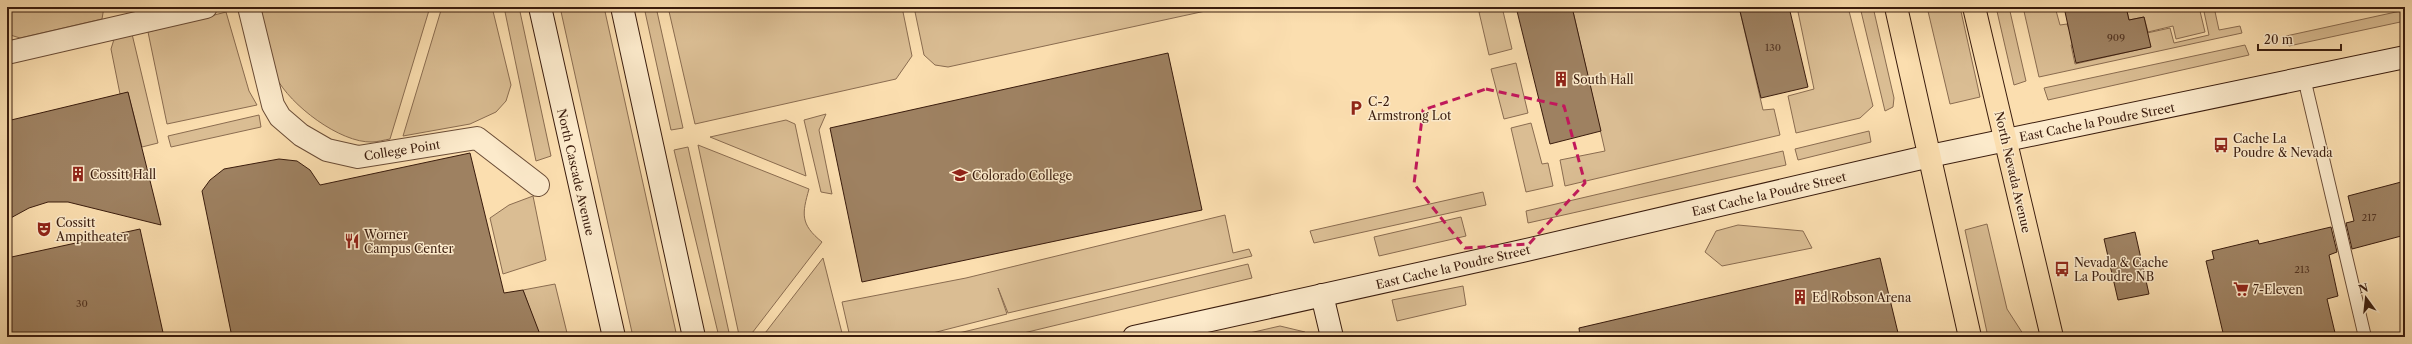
<svg xmlns="http://www.w3.org/2000/svg" width="2412" height="344" font-family="'Libre Caslon Text',serif">
  <style>
    .green { fill: #dabd93; stroke: #8a6c50 }
    .building { fill: #9e8161; stroke: #3a1c0d }
    .lines { fill: none; stroke-linecap: round; stroke-linejoin: round }
    .lane-casing { stroke: #6a4c36; stroke-width: 14 }
    .street-casing { stroke: #6a4c36; stroke-width: 24 }
    .secondary-casing { stroke: #3a1c0d; stroke-width: 24 }
    .primary-casing { stroke: #3a1c0d; stroke-width: 24 }
    .lane { stroke: #fceacb; stroke-width: 12 }
    .street { stroke: #fceacb; stroke-width: 22 }
    .secondary { stroke: #fceacb; stroke-width: 22 }
    .primary { stroke: #fbdeaf; stroke-width: 22 }
    .marked { fill: none; stroke: #c2185b; stroke-width: 3; stroke-dasharray: 8 5; stroke-linejoin: round }
    .labels { text-anchor: middle; dominant-baseline: central; stroke-width: 3; stroke-linejoin: round; paint-order: stroke }
    .number-label { font-size: 10px; fill: #533522 }
    .poi-label { font-size: 12px; fill: #3a1c0d; stroke: #fceacb; text-anchor: start }
    .street-label { font-size: 12px; fill: #3a1c0d; stroke: #fceacb }
  </style>
  <rect width="100%" height="100%" fill="#fbdeaf"/>
  <filter id="stains"><feTurbulence type="fractalNoise" baseFrequency=".005" numOctaves="4"/><feColorMatrix values="0 0 0 0 .2 0 0 0 0 .09 0 0 0 0 .02 0 0 0 .5 -.17"/></filter>
  <radialGradient id="worn" r=".72"><stop offset=".6" stop-color="#630" stop-opacity="0"/><stop offset="1" stop-color="#630" stop-opacity=".3"/></radialGradient>
  <!-- green -->
  <g class="green">
    <polygon points="7,7 104,7 102,19 20,38 7,34"/>
    <path d="M255 7H430L390 139C384 140 377 142 372 142 340 143 290 105 276 77 266 56 261 29 255 7Z"/>
    <polygon points="442,7 492,7 511,85 506,101 496,112 470,124 403,136"/>
    <polygon points="504,7 519,7 551,156 536,161"/>
    <polygon points="560,7 604,7 677,337 633,337"/>
    <polygon points="644,7 656,7 683,128 671,130"/>
    <polygon points="668,7 902,7 912,56 896,79 695,124"/>
    <polygon points="914,7 1213,7 1210,10 948,67 935,65 924,55"/>
    <polygon points="1502,7 1512,49 1489,55 1479,12"/>
    <polygon points="1572,7 1739,7 1763,110 1774,109 1780,135 1565,186 1560,160 1605,151"/>
    <polygon points="1797,7 1848,7 1873,106 1860,118 1796,133 1788,96 1814,89"/>
    <polygon points="1860,7 1873,7 1894,98 1893,107 1885,111"/>
    <polygon points="1927,7 1960,7 1980,97 1950,104"/>
    <polygon points="1996,7 2009,7 2026,81 2014,85"/>
    <polygon points="2023,7 2055,7 2060,25 2067,24 2069,29 2085,42 2071,45 2075,64 2150,47 2147,33 2170,28 2174,43 2209,35 2203,7 2214,7 2219,30 2240,26 2242,33 2039,77"/>
    <polygon points="2142,7 2199,7 2205,32 2176,39 2173,26 2148,32 2144,17 2129,20 2127,11"/>
    <polygon points="2405,10 2405,21 2289,46 2286,36"/>
    <polygon points="226,12 249,91 257,105 167,124 148,32"/>
    <polygon points="132,34 158,143 142,147 128,93 120,94 111,49 115,36"/>
    <polygon points="2245,45 2249,55 2048,100 2044,88"/>
    <polygon points="1516,63 1528,113 1504,119 1491,69"/>
    <polygon points="826,114 819,130 832,194 821,192 804,120"/>
    <polygon points="259,115 261,127 171,147 168,136"/>
    <polygon points="786,120 795,124 806,176 710,137"/>
    <polygon points="1531,123 1542,164 1548,163 1553,186 1526,192 1511,128"/>
    <polygon points="1869,131 1871,142 1798,160 1795,149"/>
    <path d="M698 145 809 189C802 214 800 224 822 242L749 337 739 335Z"/>
    <polygon points="688,147 730,337 719,337 674,150"/>
    <polygon points="1783,151 1786,165 1528,223 1526,211"/>
    <polygon points="1483,192 1486,205 1314,243 1310,231"/>
    <polygon points="533,196 546,260 503,274 490,218 509,205"/>
    <polygon points="1225,215 1233,253 1249,249 1252,256 1008,313 998,288 1007,314 917,337 850,337 842,302 966,278"/>
    <polygon points="1461,217 1466,236 1379,256 1374,237"/>
    <polygon points="1987,224 2007,309 2025,337 1988,337 1965,230"/>
    <polygon points="1738,225 1803,231 1812,248 1722,266 1705,252 1716,231"/>
    <polygon points="823,258 843,337 762,337"/>
    <polygon points="1248,264 1252,278 1007,337 942,337"/>
    <polygon points="555,284 568,337 540,337 523,290"/>
    <polygon points="1463,286 1466,305 1397,321 1392,300"/>
    <polygon points="1280,326 1305,332 1307,337 1232,337"/>
  </g>
  <!-- building -->
  <g class="building">
    <polygon points="1516,7 1572,7 1601,131 1550,144"/>
    <polygon points="1739,7 1789,7 1808,87 1761,98"/>
    <polygon points="2064,7 2126,7 2129,20 2144,17 2151,47 2076,63"/>
    <polygon points="1168,53 1202,210 862,282 830,128"/>
    <polygon points="128,92 161,225 68,202 48,202 29,208 7,220 7,121"/>
    <polygon points="470,153 504,293 523,290 541,337 232,337 202,191 210,180 224,169 279,159 297,161 310,170 320,185"/>
    <polygon points="2405,181 2405,235 2352,249 2346,223 2354,221 2348,196"/>
    <polygon points="2331,227 2337,252 2329,255 2338,296 2327,299 2336,337 2224,337 2206,261 2214,259 2212,251 2258,240 2259,244"/>
    <polygon points="140,229 164,337 7,337 7,258"/>
    <polygon points="2135,232 2149,294 2118,300 2104,239"/>
    <polygon points="1880,258 1899,337 1580,337 1579,328"/>
  </g>
  <g class="lines">
    <defs>
      <polyline id="lane" points="2304,78 2365,337"/>
      <g id="street">
        <polyline points="249,7 273,105 280,117 301,135 327,150 358,157 477,138 538,185"/>
        <polyline points="11,52 206,7"/>
      </g>
      <g id="secondary">
        <polyline points="540,7 614,337"/>
        <polyline points="622,7 694,337"/>
        <polyline points="1322,295 1332,337"/>
        <polyline points="1134,337 1522,251 1930,156 2405,57"/>
      </g>
      <g id="primary">
        <polyline points="1896,7 1970,337"/>
        <polyline points="1974,7 2052,337"/>
      </g>
    </defs>
    <!-- lane casing -->
    <use href="#lane" class="lane-casing"/>
    <!-- street casing -->
    <use href="#street" class="street-casing"/>
    <!-- secondary casing -->
    <use href="#secondary" class="secondary-casing"/>
    <!-- primary casing -->
    <use href="#primary" class="primary-casing"/>
    <!-- lane -->
    <use href="#lane" class="lane"/>
    <!-- street -->
    <use href="#street" class="street"/>
    <!-- secondary -->
    <use href="#secondary" class="secondary"/>
    <!-- primary -->
    <use href="#primary" class="primary"/>
  </g>
  <!-- marked area -->
  <path class="marked" d="M1486 89 1564 106 1585 183 1529 244 1465 248 1414 184 1423 110Z"/>
  <!-- icons -->
  <defs>
    <symbol id="building-bare" viewBox="-9 -9 18 18"><path d="M-4-6H4V6H1V3H-1V6H-4ZM-2.5-4.3h1.7v1.8h-1.7ZM.8-4.3h1.7v1.8H.8ZM-2.5-1h1.7V.8h-1.7ZM.8-1h1.7V.8H.8Z" fill="#8f2418" stroke="#fceacb" stroke-width="2.5" paint-order="stroke"/></symbol>
    <symbol id="parking-bare" viewBox="-9 -9 18 18"><path d="M-3.5-5.5H1a3.5 3.5 0 0 1 0 7H-1V5.5H-3.5ZM-1-3.4V-.6H.8a1.4 1.4 0 0 0 0-2.8Z" fill="#8f2418" stroke="#fceacb" stroke-width="2.5" paint-order="stroke"/></symbol>
    <symbol id="bus-bare" viewBox="-9 -9 18 18"><path d="M-5-6H5V4H4V6H2V4H-2V6H-4V4H-5ZM-3.5-4V0h7V-4ZM-3.5 1.2v1.5H-2V1.2ZM2 1.2v1.5H3.5V1.2Z" fill="#8f2418" stroke="#fceacb" stroke-width="2.5" paint-order="stroke"/></symbol>
    <symbol id="university-bare" viewBox="-9 -9 18 18"><path d="M0-5L7-2L0 1L-7-2ZM-4 1L0 2.5L4 1V4Q0 6-4 4Z" fill="#8f2418" stroke="#fceacb" stroke-width="2.5" paint-order="stroke"/></symbol>
    <symbol id="theatre-bare" viewBox="-9 -9 18 18"><path d="M-5-5.5Q0-4 5-5.5V0Q5 5 0 6Q-5 5-5 0ZM-3.3-2.5H-1v1.5H-3.3ZM1-2.5H3.3v1.5H1ZM-2.8 1Q0 5.5 2.8 1Z" fill="#8f2418" stroke="#fceacb" stroke-width="2.5" paint-order="stroke"/></symbol>
    <symbol id="restaurant-bare" viewBox="-9 -9 18 18"><path d="M-5-6h1v4h1v-4h1v4h1v-4h1v5L-1.5 .5V6h-2V.5L-5-1ZM5-6V6H3V1.5H1.5Q1.5-4 5-6Z" fill="#8f2418" stroke="#fceacb" stroke-width="2.5" paint-order="stroke"/></symbol>
    <symbol id="supermarket-bare" viewBox="-9 -9 18 18"><path d="M-6-5.5h2.5l.6 2H6L4.5 2H-2.5L-4.4-4H-6ZM-1.5 3.2a1.3 1.3 0 1 0 .1 0ZM3 3.2a1.3 1.3 0 1 0 .1 0Z" fill="#8f2418" stroke="#fceacb" stroke-width="2.5" paint-order="stroke"/></symbol>
  </defs>
  <g fill-rule="evenodd">
    <use href="#building-bare" x="1550" y="68" width="22" height="22"/>
    <use href="#parking-bare" x="1345" y="97" width="22" height="22"/>
    <use href="#bus-bare" x="2210" y="134" width="22" height="22"/>
    <use href="#building-bare" x="67" y="163" width="22" height="22"/>
    <use href="#university-bare" x="949" y="164" width="22" height="22"/>
    <use href="#theatre-bare" x="33" y="218" width="22" height="22"/>
    <use href="#restaurant-bare" x="341" y="230" width="22" height="22"/>
    <use href="#bus-bare" x="2051" y="258" width="22" height="22"/>
    <use href="#supermarket-bare" x="2230" y="278" width="22" height="22"/>
    <use href="#building-bare" x="1789" y="286" width="22" height="22"/>
  </g>
  <g class="labels">
    <!-- number labels -->
    <g class="number-label">
      <text x="2116" y="37">909</text>
      <text x="1773" y="47">130</text>
      <text x="2369" y="217">217</text>
      <text x="2302" y="269">213</text>
      <text x="82" y="303">30</text>
    </g>
    <!-- poi labels -->
    <g class="poi-label">
      <text x="1573" y="79">South Hall</text>
      <text x="1368" y="101">C-2<tspan x="1368" dy="14">Armstrong Lot</tspan></text>
      <text x="2233" y="138">Cache La<tspan x="2233" dy="14">Poudre &amp; Nevada</tspan></text>
      <text x="90" y="174">Cossitt Hall</text>
      <text x="972" y="175">Colorado College</text>
      <text x="56" y="222">Cossitt<tspan x="56" dy="14">Ampitheater</tspan></text>
      <text x="364" y="234">Worner<tspan x="364" dy="14">Campus Center</tspan></text>
      <text x="2074" y="262">Nevada &amp; Cache<tspan x="2074" dy="14">La Poudre NB</tspan></text>
      <text x="2253" y="289">7-Eleven</text>
      <text x="1812" y="297">Ed Robson Arena</text>
    </g>
    <!-- street labels -->
    <g class="street-label">
      <text transform="translate(2097 122) rotate(-11)">East Cache la Poudre Street</text>
      <text transform="translate(402 150) rotate(-9)">College Point</text>
      <text transform="translate(576 172) rotate(77)">North Cascade Avenue</text>
      <text transform="translate(2013 172) rotate(77)">North Nevada Avenue</text>
      <text transform="translate(1769 194) rotate(-13)">East Cache la Poudre Street</text>
      <text transform="translate(1453 267) rotate(-13)">East Cache la Poudre Street</text>
    </g>
  </g>
  <!-- margin -->
  <rect width="2412" height="344" fill="none" stroke="#fbdeaf" stroke-width="24"/>
  <rect x="8" y="8" width="2396" height="328" fill="none" stroke="#3a1c0d" stroke-width="2"/>
  <rect x="12" y="12" width="2388" height="320" fill="none" stroke="#3a1c0d"/>
  <!-- north arrow -->
  <g transform="translate(2366 298) rotate(345)" stroke="#fceacb" stroke-width="3" paint-order="stroke">
  <path d="M0-3L7 15L0 10L-7 15Z" fill="#3a1c0d"/>
  <text y="-6" font-size="11" font-weight="bold" text-anchor="middle" fill="#3a1c0d">N</text>
  </g>
  <!-- scale -->
  <path d="M2258 44v6h83v-6" fill="none" stroke="#3a1c0d" stroke-width="2"/>
  <text x="2264" y="44" font-size="12" fill="#3a1c0d" stroke="#fceacb" stroke-width="3" paint-order="stroke">20 m</text>
  <rect width="100%" height="100%" filter="url(#stains)"/>
  <rect width="100%" height="100%" fill="url(#worn)"/>
</svg>
